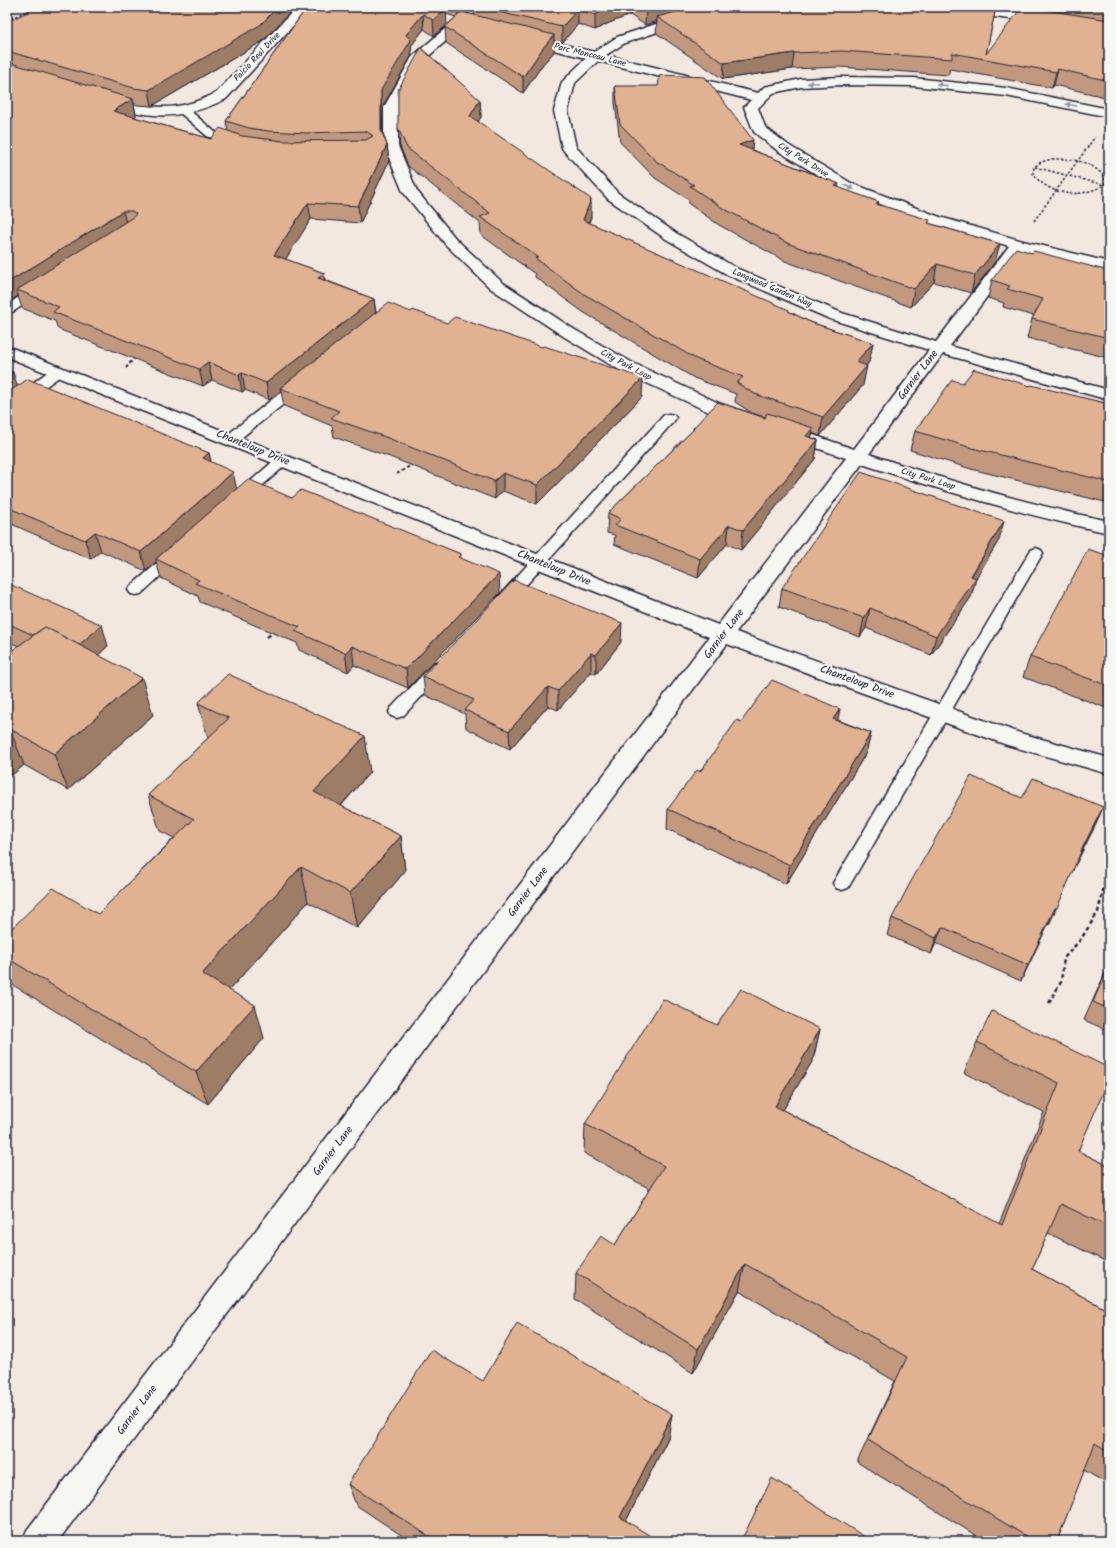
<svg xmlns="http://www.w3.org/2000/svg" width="1116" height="1548" font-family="Kalam,sans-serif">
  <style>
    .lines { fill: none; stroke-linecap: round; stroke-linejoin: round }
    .service-casing { stroke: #22223b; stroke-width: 3 }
    .minor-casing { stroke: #22223b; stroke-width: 3 }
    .path-far2 { stroke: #22223b; stroke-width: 1.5; stroke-dasharray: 2.5 2; stroke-linecap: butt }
    .path-far1 { stroke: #22223b; stroke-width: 2; stroke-dasharray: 3 2.5; stroke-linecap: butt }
    .path { stroke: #22223b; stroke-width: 2.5; stroke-dasharray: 4 3; stroke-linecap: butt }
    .service { fill: #f6f6f2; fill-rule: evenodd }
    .minor { fill: #f6f6f2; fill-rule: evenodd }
    .wall { fill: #c2997e; stroke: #22223b; fill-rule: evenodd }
    .shaded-wall { fill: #9e7d66; stroke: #22223b }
    .building { fill: #e1b292; stroke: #22223b }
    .oneway { fill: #9797a0 }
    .labels { text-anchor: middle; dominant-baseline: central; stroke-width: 4; stroke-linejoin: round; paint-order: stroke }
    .far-street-label { font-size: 9px; fill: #22223b; stroke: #f6f6f2 }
    .street-label { font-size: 11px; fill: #22223b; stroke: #f6f6f2 }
  </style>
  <rect width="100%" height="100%" fill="#f2e8df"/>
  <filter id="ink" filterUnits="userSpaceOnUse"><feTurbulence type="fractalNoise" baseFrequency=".025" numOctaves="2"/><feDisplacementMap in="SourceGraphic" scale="8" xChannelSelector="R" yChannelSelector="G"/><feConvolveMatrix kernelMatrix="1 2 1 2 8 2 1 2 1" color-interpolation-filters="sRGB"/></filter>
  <g filter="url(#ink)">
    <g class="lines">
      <defs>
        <g id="service">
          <polygon points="183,107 187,108 215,132 240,142 241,144 236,147 207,136 179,112 178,110 179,108"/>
          <polygon points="39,285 43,286 45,289 43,292 11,313 7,314 7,305 35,286"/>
          <polygon points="58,367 63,368 64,371 63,374 12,411 7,412 7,402 53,368"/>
          <polygon points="300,380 305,381 307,384 305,387 236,442 231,443 226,442 224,439 226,436 295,381"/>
          <polygon points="669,414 674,415 676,418 674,421 510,603 505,604 500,603 497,599 500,595 664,415"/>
          <polygon points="283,456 288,457 290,460 288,463 246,500 241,502 236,500 234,497 236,494 278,457"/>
          <polygon points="1036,548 1041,550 1043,553 848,888 842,890 836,888 833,883 836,878 1029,553 1031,550"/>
          <polygon points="176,549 181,551 183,554 181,557 141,594 136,595 131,594 128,590 131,586 171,551"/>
          <polygon points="440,661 446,663 448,667 446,671 403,716 397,718 391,716 389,712 391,708 434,663"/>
        </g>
        <g id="minor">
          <path d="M299 7H313L301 17 226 99C179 122 150 118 101 104L99 101 101 98 106 97C151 108 173 114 216 93L293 11Z"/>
          <polygon points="479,7 494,7 492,10 463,26 422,62 398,107 398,146 417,191 456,239 502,282 575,330 633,363 721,404 748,413 751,417 748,421 742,422 709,412 621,371 563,336 490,288 446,245 403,192 384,146 384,107 412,57 455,20"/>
          <polygon points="938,7 974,7 1044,15 1048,16 1050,19 1048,22 1044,23 944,11 940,10"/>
          <path d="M686 14 690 15 692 18 690 21 625 43 606 55 758 93 764 87 801 79 841 77 914 78 1006 88 1109 109V117L1006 96 914 86 841 85 801 87 773 93 758 108 765 127 788 145 851 183 940 217 1023 241 1109 262V272L1022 250 950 346 1109 390V400L943 354 869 454C948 481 1027 504 1109 521V533C1025 515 943 491 862 464L736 632 1020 733 1109 758V774L1007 745 727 644 58 1541H22L27 1530 709 637 7 357V346L718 625 846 458 784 437 781 433 784 429 790 428 796 429 854 449 929 350 830 319 728 275 666 239 608 199 564 151 562 148 554 111 562 82 586 58 521 42 519 39 521 36 525 35 594 52 617 37ZM598 61 751 100 744 107 754 132 778 151 841 189 930 223 1009 246 936 342 842 313 738 269 676 233 618 193 576 147 568 111 575 83Z"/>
        </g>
      </defs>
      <!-- service casing -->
      <use href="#service" class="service-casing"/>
      <!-- minor casing -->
      <use href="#minor" class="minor-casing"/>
      <!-- path-far2 -->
      <g class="path-far2">
        <polyline points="7,20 35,7"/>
        <path d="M1052 159C1072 159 1092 160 1105 178L1104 185C1080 199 1050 196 1033 174L1034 167 1041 162Z"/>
        <polyline points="1035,167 1104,185"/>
        <polyline points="1034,221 1095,137"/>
      </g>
      <!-- path-far1 -->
      <g class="path-far1">
        <polyline points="126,368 135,357"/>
        <polyline points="397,474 413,464"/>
      </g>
      <!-- path -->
      <g class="path">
        <polyline points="267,637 276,631"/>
        <polyline points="1049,1003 1061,982 1064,958 1081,939 1098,912 1104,887 1105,863 1109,859"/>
      </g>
      <!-- service -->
      <use href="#service" class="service"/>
      <!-- minor -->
      <use href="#minor" class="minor"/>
    </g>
    <!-- wall -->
    <g class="wall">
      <path d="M134 7H296L292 10 263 41 152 106 137 105 134 103 136 116 134 117 211 139 228 131 226 121 302 14V7H996L986 54 1028 7H1109V98L1054 85 1052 88 950 69 948 75 840 67 792 69 723 79 656 33 657 21 645 25 630 15 609 23 595 30 578 24 562 43 554 41V52L543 64 523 93 446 43 445 27 456 17 446 14 434 36 424 29 411 46 412 55 383 106V133L387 145 389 161 360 223 311 219 285 259 324 273 325 280 374 299 376 313 642 397 537 504 503 491 495 499 390 457 334 437 332 426 284 406 281 391 269 400 245 390 242 392 212 380 203 386 58 329 55 321 22 308 18 296 9 302H7V22L124 12ZM474 8V15L465 13H466Z"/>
      <polygon points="615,86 752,150 839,184 838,188 879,202 878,204 929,223 995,262 971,293 934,282 911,307 785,261 719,225 689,204 689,200 655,178 620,142 615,103"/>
      <polygon points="480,100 481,117 478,122 591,217 589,223 788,311 810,322 873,343 869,362 866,366 863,385 820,436 812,433 811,437 818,440 815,459 741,550 727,544 698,578 614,544 615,535 607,533 608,513 693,430 693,428 765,417 752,413 735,402 736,394 694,378 583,312 535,277 535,274 481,235 480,223 408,166 400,146 398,128"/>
      <polygon points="1032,253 1108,271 1109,269 1109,358 1027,338 1032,319 1034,316 1003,307 1004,303 988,298 992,280"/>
      <polygon points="7,370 18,386 209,453 211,462 236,489 292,498 461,554 461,558 500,593 408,688 354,665 348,672 299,650 297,643 200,602 198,596 161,578 156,562 146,571 101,551 91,559 16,526 7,522"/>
      <polygon points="963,383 1030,386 1109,404 1109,503 971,469 910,450 915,431"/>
      <polygon points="999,540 976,578 971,597 931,655 866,628 860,637 779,607 782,588"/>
      <polygon points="1109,556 1109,709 1023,677 1030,657"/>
      <polygon points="7,583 108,646 98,655 153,715 68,790 24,765 7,779 7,654 19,646 7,641"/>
      <polygon points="621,642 596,674 591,672 558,710 548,706 510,749 466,728 465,714 425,695 423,676"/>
      <polygon points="198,703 370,772 341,806 401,836 405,871 357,928 308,902 229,990 264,1038 208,1104 8,982 7,979 7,933 98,914 174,838 160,831 148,795 208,738"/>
      <polygon points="838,720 871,733 866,753 786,884 667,829 668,809 741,722"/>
      <polygon points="1022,798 1103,807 1096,824 1076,863 1049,925 1048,924 1021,981 936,943 931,954 887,935 892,918"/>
      <polygon points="1109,964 1109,1031 1084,1020"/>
      <polygon points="717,1025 820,1029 813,1060 783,1110 999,1224 1044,1112 964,1073 977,1042 1109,1068 1078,1151 1109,1166 1109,1263 1048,1233 1032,1269 1109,1311 1109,1485 1084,1470 1057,1541 985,1541 857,1462 895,1381 739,1291 693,1373 575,1299 576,1273 615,1245 650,1189 584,1153 585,1124"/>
      <polygon points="483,1381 672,1414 668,1438 626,1521 651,1541 410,1541 356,1505 348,1484"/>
    </g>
    <!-- shaded-wall -->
    <g class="shaded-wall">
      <polygon points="278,7 296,7 292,10 263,41 152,106 149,90"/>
      <polygon points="302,7 319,7 303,17"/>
      <polygon points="457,7 474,7 474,8 458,17"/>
      <polygon points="609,7 631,7 630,15 609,23 595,30 595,15"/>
      <polygon points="655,7 719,7 657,17 657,21 645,25 646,10"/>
      <polygon points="446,9 447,25 434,36 433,20"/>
      <polygon points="578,9 578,24 562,43 562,27"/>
      <polygon points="423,14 424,29 411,46 412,55 383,106 382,146 381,130 381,90 406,35"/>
      <polygon points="554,35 554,52 543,64 523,93 523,77 543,48"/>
      <polygon points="794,53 792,69 723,79 724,63"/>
      <polygon points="1058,69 1054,85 1052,88 1056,72"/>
      <polygon points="133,99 136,116 117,127 113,111"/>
      <polygon points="480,100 481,117 470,134 470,116"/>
      <polygon points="753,140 751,158 739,145"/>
      <polygon points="387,145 389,161 360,223 358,206"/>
      <polygon points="591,199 591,217 582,239 583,220"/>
      <polygon points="308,203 311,219 277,273 274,255"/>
      <polygon points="123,211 127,228 17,290 18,296 9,302 7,297 7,283"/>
      <polygon points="1000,244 995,262 971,293 975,275"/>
      <polygon points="937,264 934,282 911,307 914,289"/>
      <polygon points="324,273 326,290 318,278"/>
      <polygon points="374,299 376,316 280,388 281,391 269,400 266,383"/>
      <polygon points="873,343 869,362 853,381 856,362"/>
      <polygon points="208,362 212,380 203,386 199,369"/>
      <polygon points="867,366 863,385 820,436 823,417"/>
      <polygon points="13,372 19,391 7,400 7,377"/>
      <polygon points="242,373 245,390 242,392 239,375"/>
      <polygon points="643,378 642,397 537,504 537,485"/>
      <polygon points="813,428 810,447 806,436"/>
      <polygon points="818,440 815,459 741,550 743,530"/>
      <polygon points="209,453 213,472 203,458"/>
      <polygon points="233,472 237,491 156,559 156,562 146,571 141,552"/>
      <polygon points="503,473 503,491 495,499 494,481"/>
      <polygon points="1004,521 999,540 976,578 971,597 931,655 936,636"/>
      <polygon points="729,525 727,544 698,578 700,559"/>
      <polygon points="95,532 101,551 91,559 85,540"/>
      <polygon points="499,574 500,593 408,688 406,669"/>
      <polygon points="870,608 866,628 860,637 864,618"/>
      <polygon points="622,623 621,642 596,674 596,655"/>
      <polygon points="102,625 108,646 78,673 71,652"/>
      <polygon points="352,646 354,665 348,672 345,653"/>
      <polygon points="591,653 591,672 558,710 558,691"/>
      <polygon points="142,678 153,715 68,790 54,754"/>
      <polygon points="548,687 548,706 510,749 509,731"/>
      <polygon points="840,709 836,729 833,719"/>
      <polygon points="10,729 24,765 7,779 7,731"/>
      <polygon points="871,733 866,753 786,884 790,865"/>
      <polygon points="365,736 370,772 321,828 314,792"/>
      <polygon points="1103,807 1096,824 1076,864 1083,847"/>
      <polygon points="401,836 405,871 357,928 350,893"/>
      <polygon points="301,867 308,902 213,1008 202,974"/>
      <polygon points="1055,908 1048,924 1021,981 1028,965"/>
      <polygon points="942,927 936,943 931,954 936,938"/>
      <polygon points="255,1005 264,1038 208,1104 196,1072"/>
      <polygon points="820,1029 813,1060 768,1135 775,1106"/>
      <polygon points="745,1264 739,1291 693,1373 698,1349"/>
      <polygon points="672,1414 668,1438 618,1537 620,1517"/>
    </g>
    <!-- building -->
    <g class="building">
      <polygon points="37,7 106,7 124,12 134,7 278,7 260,25 149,90 134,88 7,51 7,22"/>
      <polygon points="307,7 437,7 446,9 433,20 423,14 406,35 411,40 381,90 381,130 387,145 358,206 308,203 274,255 324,273 318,278 374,299 266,383 242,373 239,375 208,362 199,369 53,312 59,307 17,290 133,217 136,214 132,211 123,211 7,283 7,62 133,99 113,111 211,139 220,128 242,136 283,141 366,140 373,136 366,131 307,133 268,131 249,128 226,121"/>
      <polygon points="478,7 609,7 595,15 578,9 562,27"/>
      <polygon points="642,7 655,7 646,10"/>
      <polygon points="694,7 996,7 986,54 1022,7 1026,7 1109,20 1109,81 1058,69 1056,72 952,53 952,59 842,51 794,53 724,63 657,17"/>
      <polygon points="1095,7 1109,7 1109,9"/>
      <polygon points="462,12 554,35 543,48 523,77 445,27"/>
      <polygon points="421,48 480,100 470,116 591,199 583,220 789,310 788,311 810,322 873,343 856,362 867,366 823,417 755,394 737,383 743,377 696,359 584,294 535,258 538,257 480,217 490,213 407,148 398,128 398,90"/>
      <polygon points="660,75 705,77 753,140 739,145 839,184 835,186 879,202 876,204 930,220 928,223 1000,244 975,275 937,264 914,289 787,243 721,207 690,186 694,185 656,161 620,124 615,86 658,86"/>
      <polygon points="1016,248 1032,253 1034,251 1108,271 1108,269 1109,269 1109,338 1032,319 1043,299 1007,289 1010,286 992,280"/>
      <polygon points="388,303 411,312 413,310 447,323 455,317 542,347 544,346 643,378 537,485 503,473 494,481 388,438 331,418 339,411 280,388"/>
      <polygon points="974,369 1030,386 1031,385 1109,404 1109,482 976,449 915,431 952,380 963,383"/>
      <polygon points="7,370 13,372 7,377"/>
      <polygon points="28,379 209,453 203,458 233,472 141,552 95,532 85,540 9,508 7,506 7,393"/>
      <polygon points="718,402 765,418 767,413 813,428 806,436 818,440 743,530 729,525 700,559 615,525 621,519 608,513 694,429 693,428"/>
      <polygon points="861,472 1004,521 971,576 976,578 936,636 870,608 864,618 782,588"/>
      <polygon points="248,479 292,498 301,490 461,554 458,557 499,574 406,669 352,646 345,653 295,631 300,627 195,583 199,580 156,559"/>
      <polygon points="1088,549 1109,556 1109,686 1030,657"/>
      <polygon points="514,580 622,623 596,655 591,653 558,691 548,687 509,731 465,710 474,700 423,676"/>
      <polygon points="7,583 102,625 79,645 45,627 33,635 7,623"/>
      <polygon points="45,627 142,678 54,754 10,729 7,731 7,654"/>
      <polygon points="228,674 365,736 314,792 401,836 350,893 301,867 202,974 255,1005 196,1072 7,958 7,933 53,888 98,914 194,819 148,795 229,718 198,703"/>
      <polygon points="772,680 840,709 833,719 871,733 790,865 668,809 697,770 700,772 737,720 741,722"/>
      <polygon points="971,776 1022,798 1033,778 1103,807 1083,847 1057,908 1055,908 1028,965 942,927 936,938 892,918 909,885"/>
      <polygon points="1109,965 1109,1009 1093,1002"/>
      <polygon points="741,989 820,1029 775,1106 1002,1225 1059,1083 977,1042 992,1011 1109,1068 1109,1079 1078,1151 1109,1166 1109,1227 1061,1204 1032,1269 1109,1311 1109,1452 1095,1443 1057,1541 1034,1541 868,1440 907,1357 745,1264 698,1349 576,1273 601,1236 615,1245 664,1166 585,1124 663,999 717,1025"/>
      <polygon points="517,1323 672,1414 620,1517 652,1537 650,1541 427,1541 430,1537 348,1484 431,1350 483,1381"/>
      <polygon points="772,1478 871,1541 741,1541"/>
    </g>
    <!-- one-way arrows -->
    <defs><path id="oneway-solid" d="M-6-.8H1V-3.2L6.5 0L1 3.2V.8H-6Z"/></defs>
    <g class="oneway">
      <use href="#oneway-solid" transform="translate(813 83) rotate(177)"/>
      <use href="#oneway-solid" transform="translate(942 85) rotate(-174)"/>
      <use href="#oneway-solid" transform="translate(1071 105) rotate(-169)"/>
      <use href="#oneway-solid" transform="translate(849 187) rotate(24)"/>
    </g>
  </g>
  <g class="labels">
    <!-- far-street labels -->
    <g class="far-street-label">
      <text transform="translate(590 55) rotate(14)">Parc Monceau Lane</text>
      <text transform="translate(257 57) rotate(-47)">Palcio Real Drive</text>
      <text transform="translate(803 160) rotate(32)">City Park Drive</text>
      <text transform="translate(772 288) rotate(23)">Longwood Garden Way</text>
      <text transform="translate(626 365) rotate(28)">City Park Loop</text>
      <text transform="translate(928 479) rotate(17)">City Park Loop</text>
    </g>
    <!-- street labels -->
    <g class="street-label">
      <text transform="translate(918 375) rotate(-53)">Garnier Lane</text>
      <text transform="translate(253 448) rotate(22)">Chanteloup Drive</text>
      <text transform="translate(554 568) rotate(22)">Chanteloup Drive</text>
      <text transform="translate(724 634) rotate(-53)">Garnier Lane</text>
      <text transform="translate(857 682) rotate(20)">Chanteloup Drive</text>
      <text transform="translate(528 892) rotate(-53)">Garnier Lane</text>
      <text transform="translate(333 1151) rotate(-53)">Garnier Lane</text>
      <text transform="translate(137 1410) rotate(-53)">Garnier Lane</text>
    </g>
  </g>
  <!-- margin -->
  <rect width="1116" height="1548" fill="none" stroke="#f6f6f2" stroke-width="24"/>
  <rect x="12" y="12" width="1092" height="1524" fill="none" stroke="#22223b" stroke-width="1.5" filter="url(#ink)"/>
</svg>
